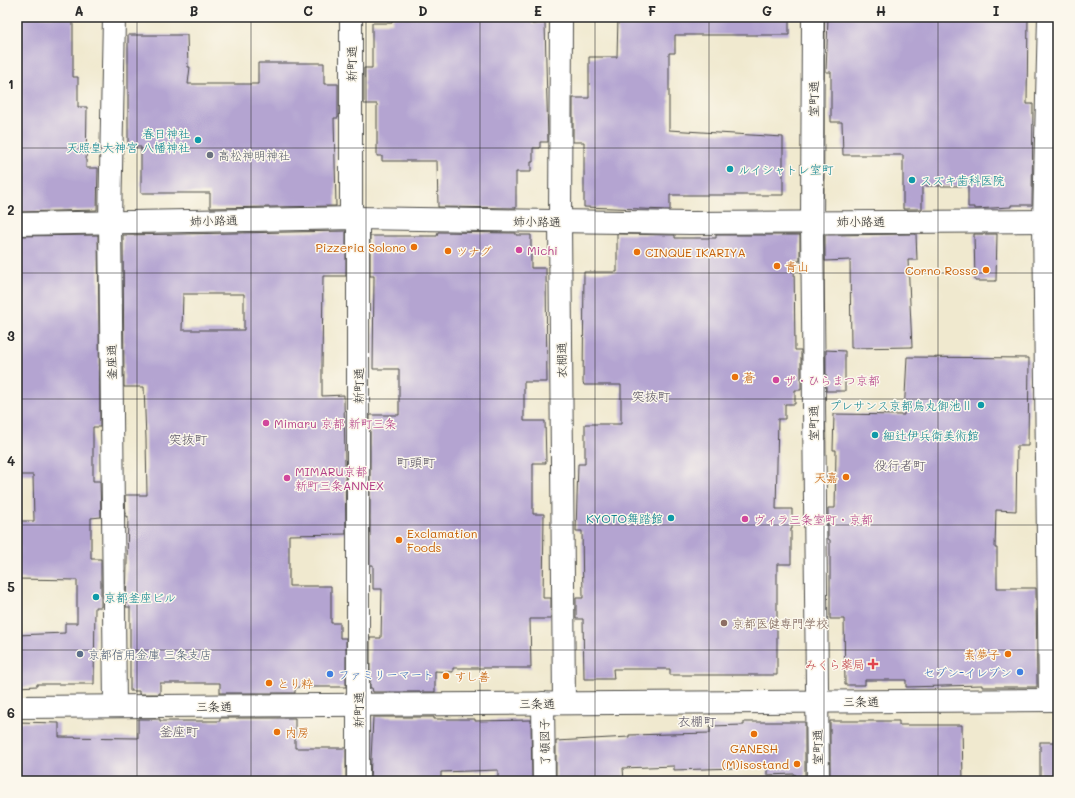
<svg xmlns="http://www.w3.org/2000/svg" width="1075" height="798" font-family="Mali,'Klee One',sans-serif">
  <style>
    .building { fill: #b4a4d1; fill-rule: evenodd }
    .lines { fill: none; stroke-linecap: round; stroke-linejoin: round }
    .street-casing { stroke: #494844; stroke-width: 24 }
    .street { stroke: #fff; stroke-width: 22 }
    .grid { fill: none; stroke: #2b2b2b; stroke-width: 1; stroke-opacity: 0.55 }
    .culture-dot { fill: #0f9aa8; stroke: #fbf7ec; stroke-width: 1.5 }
    .worship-dot { fill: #6b7280; stroke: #fbf7ec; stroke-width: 1.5 }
    .food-dot { fill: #e8710a; stroke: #fbf7ec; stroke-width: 1.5 }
    .hotel-dot { fill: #d1479c; stroke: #fbf7ec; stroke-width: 1.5 }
    .education-dot { fill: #8d6e63; stroke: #fbf7ec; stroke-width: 1.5 }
    .service-dot { fill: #5c6f8a; stroke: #fbf7ec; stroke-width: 1.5 }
    .health-dot { fill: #e0444e; stroke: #fbf7ec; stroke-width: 1.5 }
    .shop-dot { fill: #3f7fe0; stroke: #fbf7ec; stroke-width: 1.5 }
    .labels { text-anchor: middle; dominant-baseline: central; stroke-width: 3; stroke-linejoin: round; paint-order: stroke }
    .street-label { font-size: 12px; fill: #2b2b2b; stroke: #fbf7ec }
    .culture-label { font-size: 12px; fill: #0d838f; stroke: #fbf7ec; text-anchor: start }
    .worship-label { font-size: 12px; fill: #5b616d; stroke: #fbf7ec; text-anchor: start }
    .food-label { font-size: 12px; fill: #c56008; stroke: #fbf7ec; text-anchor: start }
    .hotel-label { font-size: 12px; fill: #b23c85; stroke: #fbf7ec; text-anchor: start }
    .education-label { font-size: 12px; fill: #785e54; stroke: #fbf7ec; text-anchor: start }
    .service-label { font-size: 12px; fill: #4e5e75; stroke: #fbf7ec; text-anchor: start }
    .health-label { font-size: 12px; fill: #be3a42; stroke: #fbf7ec; text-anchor: end }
    .shop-label { font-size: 12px; fill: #366cbe; stroke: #fbf7ec; text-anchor: end }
    .neighbourhood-label { font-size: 13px; fill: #5b5565; stroke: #fbf7ec }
    .neatline { fill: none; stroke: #2b2b2b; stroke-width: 1.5 }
    .grid-label { font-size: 13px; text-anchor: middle; font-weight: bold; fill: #2b2b2b }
  </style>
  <rect width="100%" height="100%" fill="#fbf7ec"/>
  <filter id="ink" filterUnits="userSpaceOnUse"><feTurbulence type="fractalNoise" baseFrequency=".025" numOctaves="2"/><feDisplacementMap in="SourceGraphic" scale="8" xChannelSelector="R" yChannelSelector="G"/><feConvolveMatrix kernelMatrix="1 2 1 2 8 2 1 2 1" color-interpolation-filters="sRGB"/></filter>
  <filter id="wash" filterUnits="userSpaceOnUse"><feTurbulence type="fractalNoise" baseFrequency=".012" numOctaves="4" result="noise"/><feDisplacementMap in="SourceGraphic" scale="16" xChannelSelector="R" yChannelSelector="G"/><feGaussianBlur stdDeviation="0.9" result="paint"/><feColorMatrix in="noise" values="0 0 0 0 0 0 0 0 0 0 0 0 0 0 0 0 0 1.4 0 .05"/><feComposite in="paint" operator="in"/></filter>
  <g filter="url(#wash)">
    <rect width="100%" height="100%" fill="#f0e9cf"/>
    <g id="blocks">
      <!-- building -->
      <g class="building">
        <polygon points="17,17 73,17 73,77 78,77 78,107 87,107 86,168 98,168 97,210 17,212"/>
        <polygon points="393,17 532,17 532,24 545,23 548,142 540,142 540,148 533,148 533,162 531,162 531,172 516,172 516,208 438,207 437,161 382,161 382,156 377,156 377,104 364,104 364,68 372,68 372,23 392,23"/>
        <polygon points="618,17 789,17 789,35 675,35 675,53 669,53 669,130 783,137 783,195 670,195 670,210 584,207 584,142 573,142 573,98 589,98 589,57 617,57"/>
        <polygon points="828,17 1028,17 1027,104 1033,104 1032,205 1011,205 1011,207 974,209 974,207 968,207 968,186 922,186 922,209 903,209 903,155 843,155 842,122 831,122 831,72 826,72"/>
        <polygon points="128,35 187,35 188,67 190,67 188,84 258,84 258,63 324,63 324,84 338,84 338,118 334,118 336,206 210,208 210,193 141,193 141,147 128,147"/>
        <path d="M346 231V276H323L322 367V396L344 395 346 534 289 535V586H331V623H340V638H346V687H298L295 689V693H220V683H160V694H139V691H130V607H126L128 516 126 517 125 495H147L146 439 144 387H124L123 235ZM183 294H244V330H182Z"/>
        <polygon points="438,232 516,233 516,235 531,235 531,268 546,268 547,382 524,382 524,421 545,421 546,463 533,463 533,514 544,514 543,598 551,598 551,619 530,619 531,668 453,668 453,672 435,671 435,692 373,692 372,688 370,688 370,638 381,638 382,589 373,589 373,565 370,565 370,415 399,415 399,369 373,369 374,276 370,276 370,236 437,236"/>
        <polygon points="617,234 675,235 675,238 716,238 716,235 800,235 800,261 794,261 795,350 801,350 801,390 795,390 795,404 785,404 785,419 778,419 776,509 792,509 792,529 791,529 791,564 777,564 777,675 670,675 670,669 613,669 614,679 584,679 583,619 576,619 576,598 583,598 582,531 576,531 578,464 585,464 585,424 621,424 621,385 584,385 583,382 584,272 617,272"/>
        <polygon points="916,234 917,260 908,260 912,347 851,348 850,260 825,261 825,235"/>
        <polygon points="974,234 997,234 996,281 975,281"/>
        <polygon points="98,235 100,427 93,427 93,481 100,481 101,517 91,518 91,559 101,559 101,607 95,607 94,684 37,684 37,686 17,687 17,635 65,633 65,623 77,623 77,580 17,579 17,521 34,521 33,475 18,475 17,236"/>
        <polygon points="826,350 845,351 845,391 826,391"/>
        <polygon points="907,357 1029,358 1028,446 1017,446 1016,511 996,510 995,548 997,548 997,588 1036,588 1037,687 982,687 982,685 906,687 906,680 865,680 865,685 845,685 844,619 830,619 830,540 828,539 828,508 835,508 836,450 833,450 834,414 904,415"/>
        <polygon points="373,717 434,717 434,719 475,719 475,721 531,720 532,781 498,781 498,770 441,772 441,781 370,781"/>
        <polygon points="220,718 295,718 295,748 346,748 346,781 17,781 17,722 59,723 59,737 138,738 138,719 160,719 160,721 220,721"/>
        <polygon points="830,721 899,721 899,725 962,725 963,781 830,780"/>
        <polygon points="744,722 805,722 805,781 796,781 795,774 767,775 767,767 674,770 674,766 623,768 624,781 556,781 556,741 629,737 629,735 710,733 710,726 744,725"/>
        <rect x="1040" y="742" width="18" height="39"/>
      </g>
    </g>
  </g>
  <g filter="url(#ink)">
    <use href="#blocks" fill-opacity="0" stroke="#494844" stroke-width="1"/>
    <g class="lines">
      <defs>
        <g id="street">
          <polyline points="114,17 110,221 115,706"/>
          <polyline points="351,17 351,208 358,227 358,781"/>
          <polyline points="561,17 560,221 564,703"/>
          <polyline points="813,17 812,221 818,781"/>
          <polyline points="1049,17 1044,221 1050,700"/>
          <polyline points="17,224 355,218 691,223 1058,221"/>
          <polyline points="543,703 544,781"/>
          <polyline points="17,707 1058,700"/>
        </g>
      </defs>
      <!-- street casing -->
      <use href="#street" class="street-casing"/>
      <!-- street -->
      <use href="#street" class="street"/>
    </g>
  </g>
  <!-- grid -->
  <path class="grid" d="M137 17V781M251 17V781M366 17V781M480 17V781M595 17V781M709 17V781M824 17V781M938 17V781M17 148H1058M17 273H1058M17 399H1058M17 525H1058M17 650H1058"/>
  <!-- markers -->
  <g class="culture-dot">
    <circle cx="198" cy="140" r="4"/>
    <circle cx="730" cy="169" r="4"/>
    <circle cx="912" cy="180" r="4"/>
    <circle cx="981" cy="405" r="4"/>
    <circle cx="875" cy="435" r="4"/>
    <circle cx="671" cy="518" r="4"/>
    <circle cx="96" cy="597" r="4"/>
  </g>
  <circle class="worship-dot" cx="210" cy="155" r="4"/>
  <g class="food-dot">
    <circle cx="414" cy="247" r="4"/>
    <circle cx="448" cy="251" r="4"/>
    <circle cx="637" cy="252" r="4"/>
    <circle cx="777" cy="266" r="4"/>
    <circle cx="986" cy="270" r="4"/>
    <circle cx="735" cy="377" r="4"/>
    <circle cx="846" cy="477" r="4"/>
    <circle cx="399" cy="540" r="4"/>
    <circle cx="1008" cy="654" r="4"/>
    <circle cx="446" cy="676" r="4"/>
    <circle cx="269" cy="683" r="4"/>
    <circle cx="277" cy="732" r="4"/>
    <circle cx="754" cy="734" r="4"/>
    <circle cx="797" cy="764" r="4"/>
  </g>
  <g class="hotel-dot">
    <circle cx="519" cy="250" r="4"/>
    <circle cx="776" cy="380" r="4"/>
    <circle cx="266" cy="423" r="4"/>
    <circle cx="287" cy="478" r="4"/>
    <circle cx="745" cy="519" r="4"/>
  </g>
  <circle class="education-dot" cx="724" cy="623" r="4"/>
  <circle class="service-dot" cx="80" cy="654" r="4"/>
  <path class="health-dot" d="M871 658h4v4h4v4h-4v4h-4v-4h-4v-4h4z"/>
  <g class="shop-dot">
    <circle cx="1020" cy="672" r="4"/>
    <circle cx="330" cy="674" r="4"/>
  </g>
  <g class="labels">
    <!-- street labels -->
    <g class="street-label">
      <text transform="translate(351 64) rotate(-90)">新町通</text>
      <text transform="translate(813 99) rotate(-90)">室町通</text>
      <text transform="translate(214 220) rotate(-1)">姉小路通</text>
      <text transform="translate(537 221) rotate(1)">姉小路通</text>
      <text x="861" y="221">姉小路通</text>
      <text transform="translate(561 360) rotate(-91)">衣棚通</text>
      <text transform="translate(111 362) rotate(-91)">釜座通</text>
      <text transform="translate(358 386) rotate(-90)">新町通</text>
      <text transform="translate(813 423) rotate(-91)">室町通</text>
      <text x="861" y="701">三条通</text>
      <text x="537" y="703">三条通</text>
      <text x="214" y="706">三条通</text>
      <text transform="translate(358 710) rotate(-90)">新町通</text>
      <text transform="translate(544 742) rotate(-91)">了頓図子</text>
      <text transform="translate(817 747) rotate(-91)">室町通</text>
    </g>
    <!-- culture labels -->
    <g class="culture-label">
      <text x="190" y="133" text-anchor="end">春日神社<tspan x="190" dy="14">天照皇大神宮 八幡神社</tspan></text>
      <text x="738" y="169">ルイシャトレ室町</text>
      <text x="920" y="180">スズキ歯科医院</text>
      <text x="973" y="405" text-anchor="end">プレサンス京都烏丸御池Ⅱ</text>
      <text x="883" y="435">細辻伊兵衛美術館</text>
      <text x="663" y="518" text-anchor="end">KYOTO舞踏館</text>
      <text x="104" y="597">京都釜座ビル</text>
    </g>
    <!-- worship labels -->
    <g class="worship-label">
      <text x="218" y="155">高松神明神社</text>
    </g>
    <!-- food labels -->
    <g class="food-label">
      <text x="406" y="247" text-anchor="end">Pizzeria Solono</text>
      <text x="456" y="251">ツナグ</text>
      <text x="645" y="252">CINQUE IKARIYA</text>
      <text x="785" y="266">青山</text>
      <text x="978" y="270" text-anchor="end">Corno Rosso</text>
      <text x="743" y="377">蒼</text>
      <text x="838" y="477" text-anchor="end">天嘉</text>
      <text x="407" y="533">Exclamation<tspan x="407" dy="14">Foods</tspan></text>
      <text x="1000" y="654" text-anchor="end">素夢子</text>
      <text x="454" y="676">すし善</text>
      <text x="277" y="683">とり粋</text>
      <text x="285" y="732">内房</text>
      <text x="754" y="748" text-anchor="middle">GANESH</text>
      <text x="789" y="764" text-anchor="end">(M)isostand</text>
    </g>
    <!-- hotel labels -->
    <g class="hotel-label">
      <text x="527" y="250">Michi</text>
      <text x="784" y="380">ザ・ひらまつ京都</text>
      <text x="274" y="423">Mimaru 京都 新町三条</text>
      <text x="295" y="471">MIMARU京都<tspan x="295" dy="14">新町三条ANNEX</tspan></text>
      <text x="753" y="519">ヴィラ三条室町・京都</text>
    </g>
    <!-- education labels -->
    <g class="education-label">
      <text x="732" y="623">京都医健専門学校</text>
    </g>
    <!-- service labels -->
    <g class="service-label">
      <text x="88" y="654">京都信用金庫 三条支店</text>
    </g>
    <!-- health labels -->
    <g class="health-label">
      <text x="865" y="664">みくら薬局</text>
    </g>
    <!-- shop labels -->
    <g class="shop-label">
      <text x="1012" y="672">セブン-イレブン</text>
      <text x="338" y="674" text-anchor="start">ファミリーマート</text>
    </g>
    <!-- neighbourhood labels -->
    <g class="neighbourhood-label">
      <text x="651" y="395">突抜町</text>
      <text x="188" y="438">突抜町</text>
      <text x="416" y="461">町頭町</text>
      <text x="900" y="464">役行者町</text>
      <text x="697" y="720">衣棚町</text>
      <text x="179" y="730">釜座町</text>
    </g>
  </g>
  <!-- margin -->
  <rect width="1075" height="798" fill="none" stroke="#fbf7ec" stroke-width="44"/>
  <rect x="22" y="22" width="1031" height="754" class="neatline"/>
  <g class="grid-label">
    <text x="79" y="16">A</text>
    <text x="194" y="16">B</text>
    <text x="308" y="16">C</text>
    <text x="423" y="16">D</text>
    <text x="538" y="16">E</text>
    <text x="652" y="16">F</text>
    <text x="767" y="16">G</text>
    <text x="881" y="16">H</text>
    <text x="996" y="16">I</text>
    <text x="11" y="89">1</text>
    <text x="11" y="215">2</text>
    <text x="11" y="341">3</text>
    <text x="11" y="466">4</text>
    <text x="11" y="592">5</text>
    <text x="11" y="718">6</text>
  </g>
</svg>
